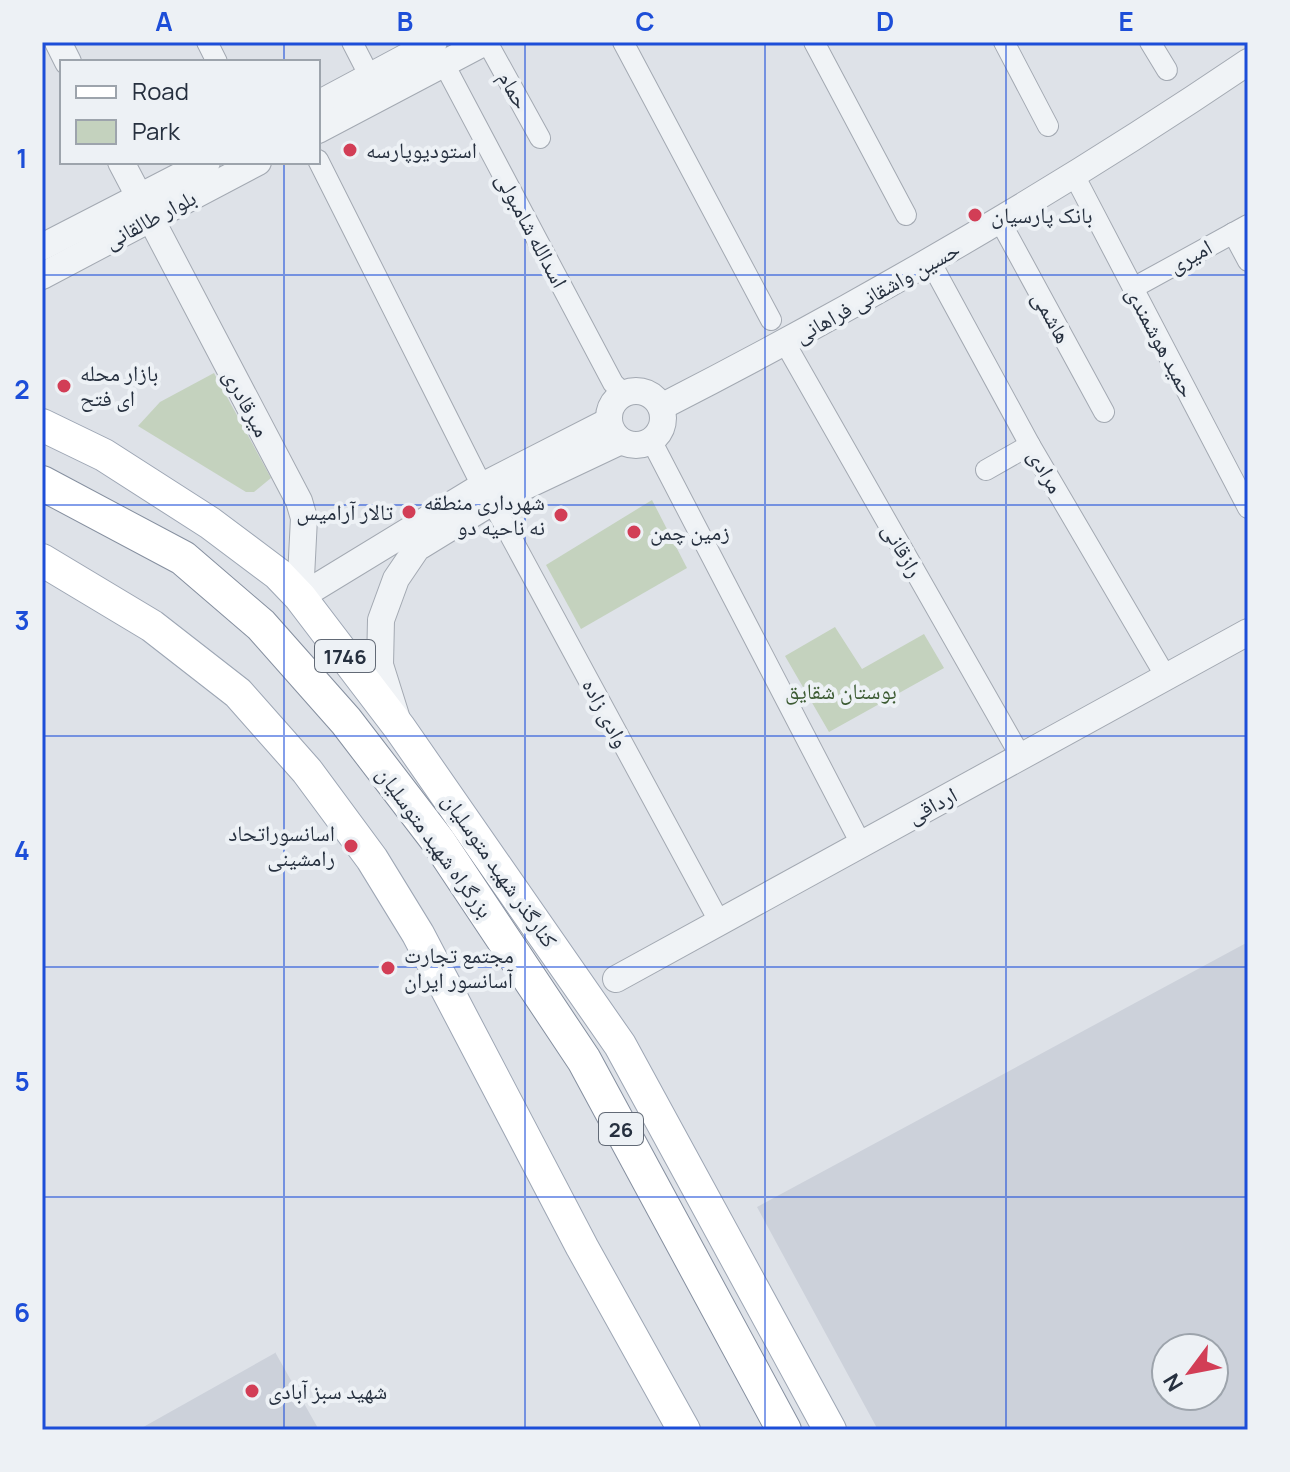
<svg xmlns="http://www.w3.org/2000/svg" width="1290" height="1472" font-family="Manrope,'Noto Naskh Arabic',sans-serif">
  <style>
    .built { fill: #ccd1da; fill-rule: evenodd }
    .green { fill: #c4d2be }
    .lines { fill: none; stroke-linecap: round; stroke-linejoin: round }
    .minor-casing { stroke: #a3a9b2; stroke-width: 22 }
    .tertiary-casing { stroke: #a3a9b2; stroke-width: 28 }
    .primary-casing { stroke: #9da6b4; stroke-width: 34 }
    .trunk-casing { stroke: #858f9f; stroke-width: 36 }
    .minor { stroke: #f0f3f6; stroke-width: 20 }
    .tertiary { stroke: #f0f3f6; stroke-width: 26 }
    .primary { stroke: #fff; stroke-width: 32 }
    .trunk { stroke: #fff; stroke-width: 34 }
    .grid { fill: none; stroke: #1d4ed8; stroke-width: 2; stroke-opacity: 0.55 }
    .poi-dot { fill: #d23e56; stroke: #edf1f5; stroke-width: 3 }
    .labels { text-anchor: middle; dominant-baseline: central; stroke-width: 8; stroke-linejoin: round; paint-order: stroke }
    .shield { fill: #edf1f5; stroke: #626a76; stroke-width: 2 }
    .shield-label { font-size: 20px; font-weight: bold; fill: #26303f }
    .street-label { font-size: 22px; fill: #26303f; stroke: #edf1f5 }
    .poi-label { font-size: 22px; fill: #26303f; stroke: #edf1f5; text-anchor: start }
    .park-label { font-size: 22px; fill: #3c5b33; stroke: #edf1f5 }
    .neatline { fill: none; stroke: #1d4ed8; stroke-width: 3 }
    .grid-label { font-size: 26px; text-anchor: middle; font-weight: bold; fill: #1d4ed8 }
  </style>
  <rect width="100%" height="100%" fill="#dee2e8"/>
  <!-- built -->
  <g class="built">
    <path d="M1248 942V1430H878L757 1207ZM1166 1348H1214V1396H1166Z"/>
    <polygon points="275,1352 319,1430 138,1430 275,1353"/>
  </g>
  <!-- green -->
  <g class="green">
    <polygon points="214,373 271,478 254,492 246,492 138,426 160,402"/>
    <polygon points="652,500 687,568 581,629 546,565"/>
    <polygon points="835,627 862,669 924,634 944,668 829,732 785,656"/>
  </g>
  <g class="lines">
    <defs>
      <g id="minor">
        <polyline points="207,42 217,62"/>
        <polyline points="352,42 370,77"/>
        <polyline points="487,42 540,138"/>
        <polyline points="623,42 771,320"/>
        <polyline points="814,42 906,215"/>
        <polyline points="1004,42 1048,126"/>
        <polyline points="1150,42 1167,70"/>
        <polyline points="444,64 613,383 623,393"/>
        <polyline points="318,160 482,486"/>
        <polyline points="1074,175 1248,508"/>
        <polyline points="1000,221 1104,412"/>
        <polyline points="1233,233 1248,261"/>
        <polyline points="931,263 1030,445 1166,677"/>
        <polyline points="1133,288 1248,225"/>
        <polyline points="785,343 1021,757"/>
        <polyline points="651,440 861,844"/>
        <polyline points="986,470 1030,445"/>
        <polyline points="492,502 720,923"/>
      </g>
      <g id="tertiary">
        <polyline points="58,42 68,62"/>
        <polyline points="318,104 434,42"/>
        <polyline points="318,130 485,42"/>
        <polyline points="121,162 299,501 304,518 300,597"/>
        <polyline points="42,247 207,162"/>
        <polyline points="42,276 258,162"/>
        <circle cx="636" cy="418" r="27"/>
        <path d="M661 407C864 303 1059 190 1248 62"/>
        <polyline points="300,597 482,486 609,421"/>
        <polyline points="396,716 380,665 381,620 396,579 417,548 492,502 621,441"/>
        <polyline points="616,979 1248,632"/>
      </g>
      <g id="primary">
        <polyline points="42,425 104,455 210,523 278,574 300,597 399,727 620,1045 830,1430"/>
        <polyline points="42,560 152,626 238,693 307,771 372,859 418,934 582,1247 684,1430"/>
      </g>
      <polyline id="trunk" points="42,483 183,558 261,625 346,721 438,841 584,1060 784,1430"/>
    </defs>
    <!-- minor casing -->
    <use href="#minor" class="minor-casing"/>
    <!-- tertiary casing -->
    <use href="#tertiary" class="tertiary-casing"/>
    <!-- primary casing -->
    <use href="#primary" class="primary-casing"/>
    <!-- trunk casing -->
    <use href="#trunk" class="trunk-casing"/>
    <!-- minor -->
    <use href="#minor" class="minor"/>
    <!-- tertiary -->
    <use href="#tertiary" class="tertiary"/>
    <!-- primary -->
    <use href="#primary" class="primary"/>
    <!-- trunk -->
    <use href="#trunk" class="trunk"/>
  </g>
  <!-- grid -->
  <path class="grid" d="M284 42V62M525 42V1430M765 42V1430M1006 42V1430M284 162V1430M42 275H1248M42 505H1248M42 736H1248M42 967H1248M42 1197H1248"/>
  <!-- markers -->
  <g class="poi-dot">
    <circle cx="350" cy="150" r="8"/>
    <circle cx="975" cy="215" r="8"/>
    <circle cx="64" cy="386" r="8"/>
    <circle cx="409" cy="512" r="8"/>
    <circle cx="561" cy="515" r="8"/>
    <circle cx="634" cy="532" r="8"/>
    <circle cx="351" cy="846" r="8"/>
    <circle cx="388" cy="968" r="8"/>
    <circle cx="252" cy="1391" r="8"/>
  </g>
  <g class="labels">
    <!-- shield labels -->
    <g class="shield">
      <rect x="315" y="640" width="60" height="32" rx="6"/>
      <rect x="599" y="1113" width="44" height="32" rx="6"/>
    </g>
    <g class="shield-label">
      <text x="345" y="656">1746</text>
      <text x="621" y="1129">26</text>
    </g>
    <!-- street labels -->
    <g class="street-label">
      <text transform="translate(514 90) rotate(61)">حمام</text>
      <text transform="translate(150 219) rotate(-28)">بلوار طالقانی</text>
      <text transform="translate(532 230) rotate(62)">اسدالله شامبولی</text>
      <text transform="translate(1190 256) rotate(-29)">امیری</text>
      <text transform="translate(877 292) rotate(-29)">حسین واشقانی فراهانی</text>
      <text transform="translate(1052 317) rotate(61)">هاشمی</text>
      <text transform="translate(1161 342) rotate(62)">حمید هوشمندی</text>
      <text transform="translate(247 403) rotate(62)">میرقادری</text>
      <text transform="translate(1046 471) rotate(60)">مرادی</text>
      <text transform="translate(903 550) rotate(60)">رازقانی</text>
      <text transform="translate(606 713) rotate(62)">وادی زاده</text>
      <text transform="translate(932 805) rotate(-28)">ارداقی</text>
      <text transform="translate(435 842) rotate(54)">بزرگراه شهید متوسلیان</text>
      <text transform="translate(500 870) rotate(55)">کنارگذر شهید متوسلیان</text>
    </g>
    <!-- poi labels -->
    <g class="poi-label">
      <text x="366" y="150">استودیوپارسه</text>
      <text x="991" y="215">بانک پارسیان</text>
      <text x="80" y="373">بازار محله<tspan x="80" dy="25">ای فتح</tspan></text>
      <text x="545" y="502" text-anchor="end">شهرداری منطقه<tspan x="545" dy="25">نه ناحیه دو</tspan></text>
      <text x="393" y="512" text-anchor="end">تالار آرامیس</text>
      <text x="650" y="532">زمین چمن</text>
      <text x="335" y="833" text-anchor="end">اسانسوراتحاد<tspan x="335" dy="25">رامشینی</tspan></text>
      <text x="404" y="955">مجتمع تجارت<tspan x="404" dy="25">آسانسور ایران</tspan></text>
      <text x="268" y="1391">شهید سبز آبادی</text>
    </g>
    <!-- park labels -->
    <g class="park-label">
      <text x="841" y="691">بوستان شقایق</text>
    </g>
  </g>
  <!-- border -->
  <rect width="1290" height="1472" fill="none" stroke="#edf1f5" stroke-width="88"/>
  <!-- legend -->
  <rect x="60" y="60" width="260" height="104" fill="#edf1f5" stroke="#9da4ac" stroke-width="2"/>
  <rect x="76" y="86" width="40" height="12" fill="#ffffff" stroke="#9da4ac" stroke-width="2"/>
  <text x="132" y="100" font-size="24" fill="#26303f">Road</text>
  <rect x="76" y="120" width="40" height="24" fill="#c4d2be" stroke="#9da4ac" stroke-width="2"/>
  <text x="132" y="140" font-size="24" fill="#26303f">Park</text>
  <!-- north arrow -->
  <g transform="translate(1190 1372) rotate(238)"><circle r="38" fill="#edf1f5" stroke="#9da4ac" stroke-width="2"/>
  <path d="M0-6L14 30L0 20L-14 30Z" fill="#d23e56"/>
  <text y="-12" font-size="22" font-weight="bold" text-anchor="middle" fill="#26303f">N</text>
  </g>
  <rect x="44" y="44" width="1202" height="1384" class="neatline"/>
  <g class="grid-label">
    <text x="164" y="31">A</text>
    <text x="405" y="31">B</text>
    <text x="645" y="31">C</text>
    <text x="885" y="31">D</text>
    <text x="1126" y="31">E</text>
    <text x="22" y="168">1</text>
    <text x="22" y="399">2</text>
    <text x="22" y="630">3</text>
    <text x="22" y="860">4</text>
    <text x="22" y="1091">5</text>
    <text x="22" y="1322">6</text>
  </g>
</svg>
